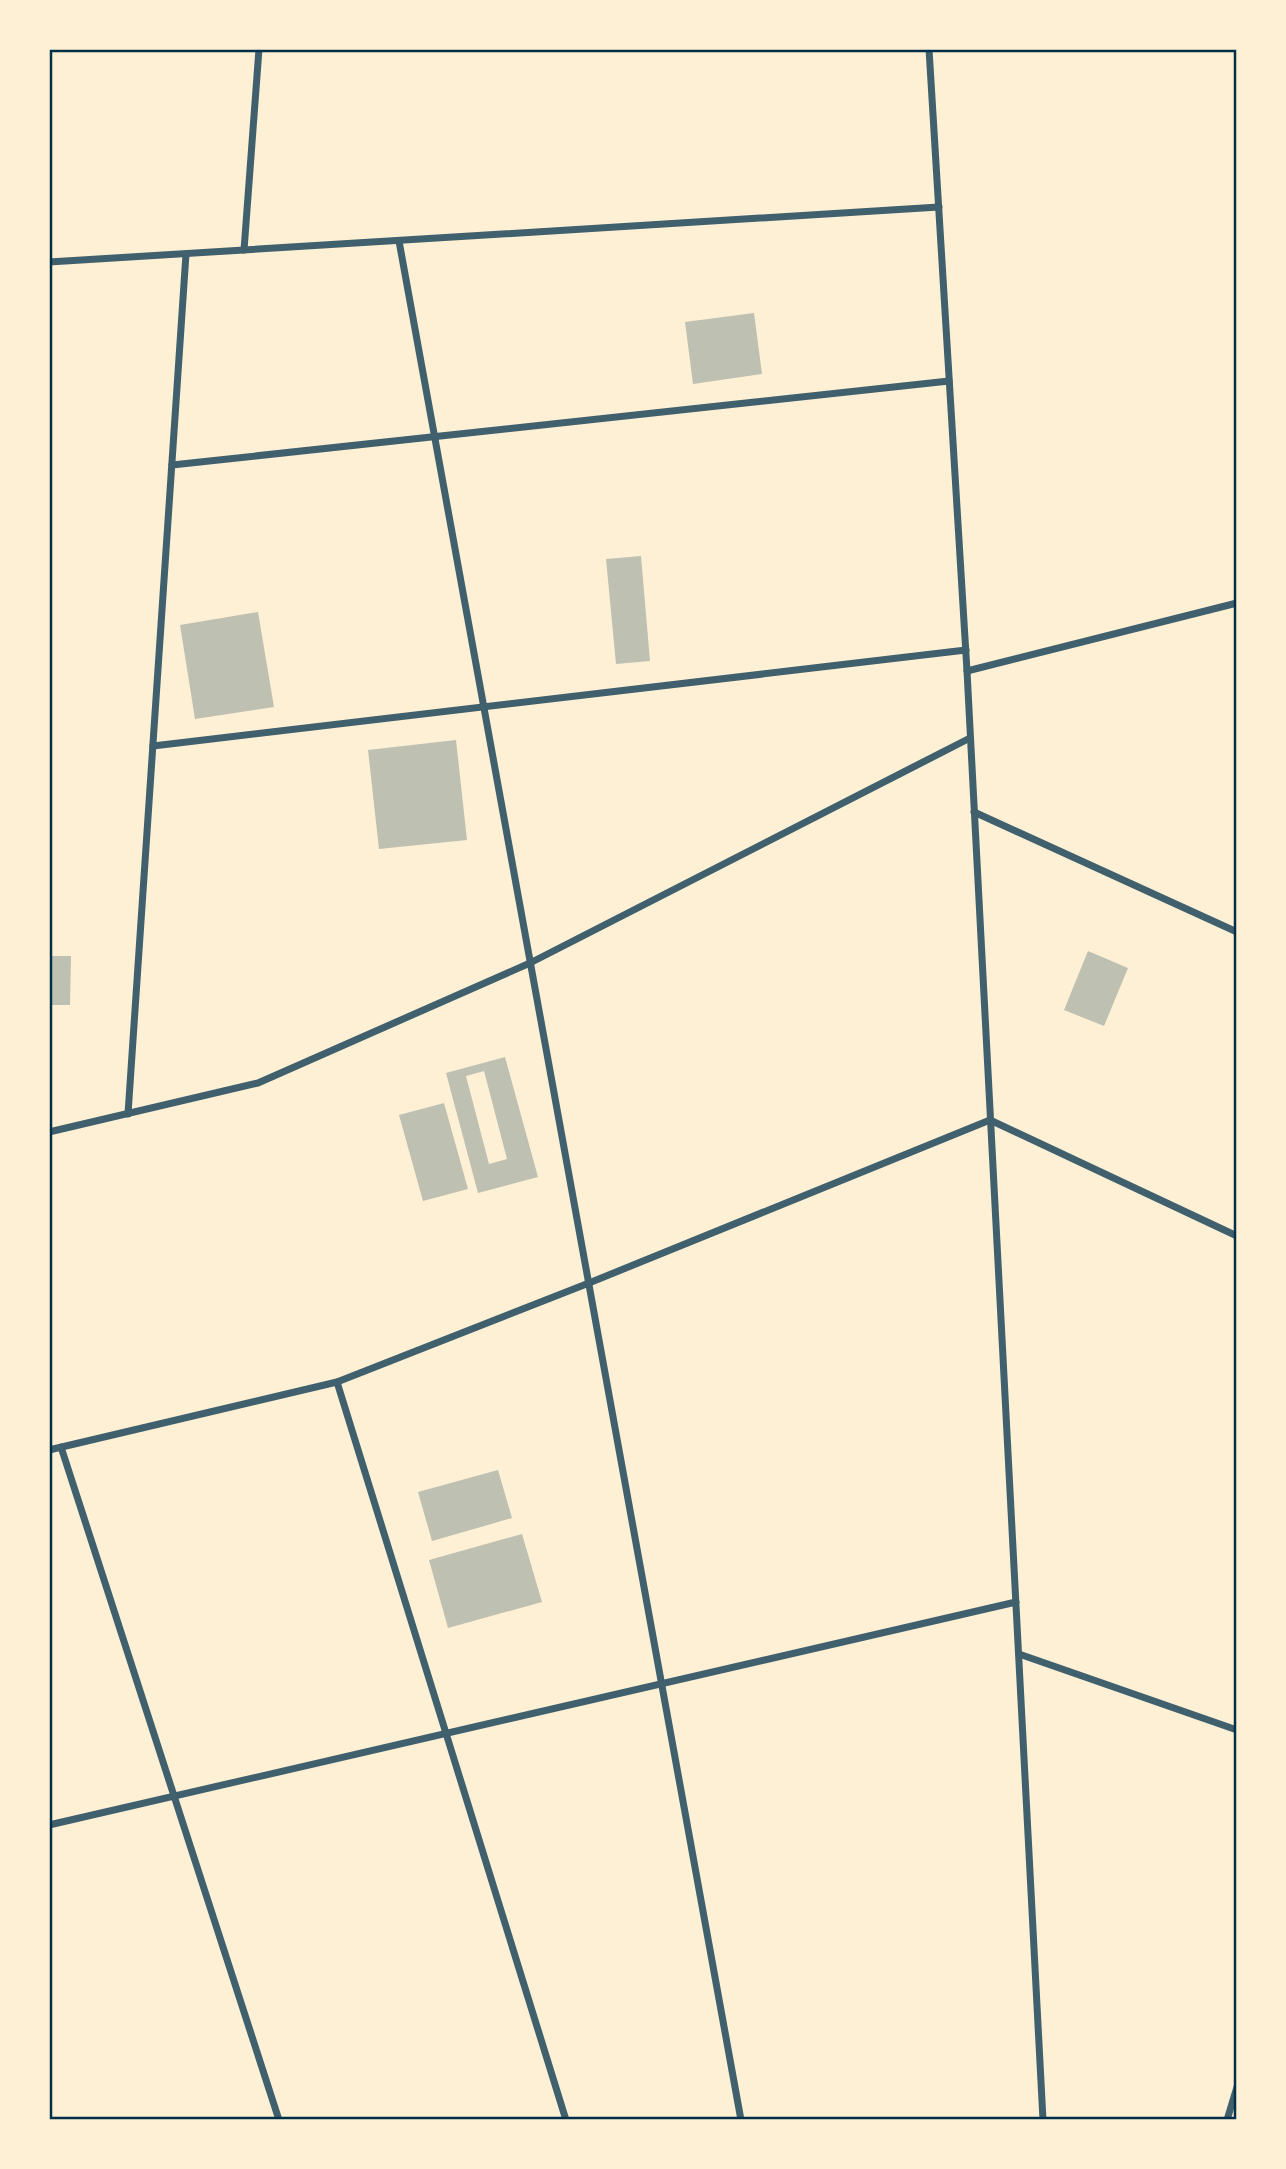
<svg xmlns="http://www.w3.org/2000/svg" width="1286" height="2169" font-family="Roboto,sans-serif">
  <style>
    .building { fill: #bec0b2; fill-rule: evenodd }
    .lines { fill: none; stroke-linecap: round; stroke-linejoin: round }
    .minor { stroke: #3f606c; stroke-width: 7 }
    .neatline { fill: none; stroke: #003049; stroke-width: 2.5 }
  </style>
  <rect width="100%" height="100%" fill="#fdf0d5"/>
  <!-- building -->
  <g class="building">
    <polygon points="754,313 762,374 693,384 685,322"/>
    <polygon points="641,556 650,661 616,664 606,559"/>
    <polygon points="258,612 274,707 195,719 180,625"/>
    <polygon points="456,740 467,840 379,849 368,750"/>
    <polygon points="1088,951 1128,968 1104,1026 1064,1010"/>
    <polygon points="49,956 71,956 70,1005 49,1005"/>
    <path d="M505 1057 538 1177 478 1193 446 1073ZM484 1071 507 1159 489 1164 466 1076Z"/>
    <polygon points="444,1103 468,1189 423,1201 399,1115"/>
    <polygon points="498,1470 512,1518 432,1541 418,1492"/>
    <polygon points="522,1534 542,1602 448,1628 429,1560"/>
  </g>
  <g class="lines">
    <!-- minor -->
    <g class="minor">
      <polyline points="929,49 967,671 1043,2120"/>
      <polyline points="399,241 741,2120"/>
      <polyline points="244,250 259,49"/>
      <polyline points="49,262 939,207"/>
      <polyline points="172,465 949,381"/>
      <polyline points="967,671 1237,603"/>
      <polyline points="153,746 966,650"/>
      <polyline points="974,812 1237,932"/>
      <polyline points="128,1114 186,254"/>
      <polyline points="49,1132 258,1083 530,963 970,738"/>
      <polyline points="337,1382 566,2120"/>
      <polyline points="61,1447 279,2120"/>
      <polyline points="49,1450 337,1382 589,1283 990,1120 1237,1236"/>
      <polyline points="1019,1654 1237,1730"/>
      <polyline points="49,1825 1016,1602"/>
      <polyline points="1227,2120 1237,2087"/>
    </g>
  </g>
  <!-- border -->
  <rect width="1286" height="2169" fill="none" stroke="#fdf0d5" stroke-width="102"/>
  <rect x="51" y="51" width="1184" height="2067" class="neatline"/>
</svg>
